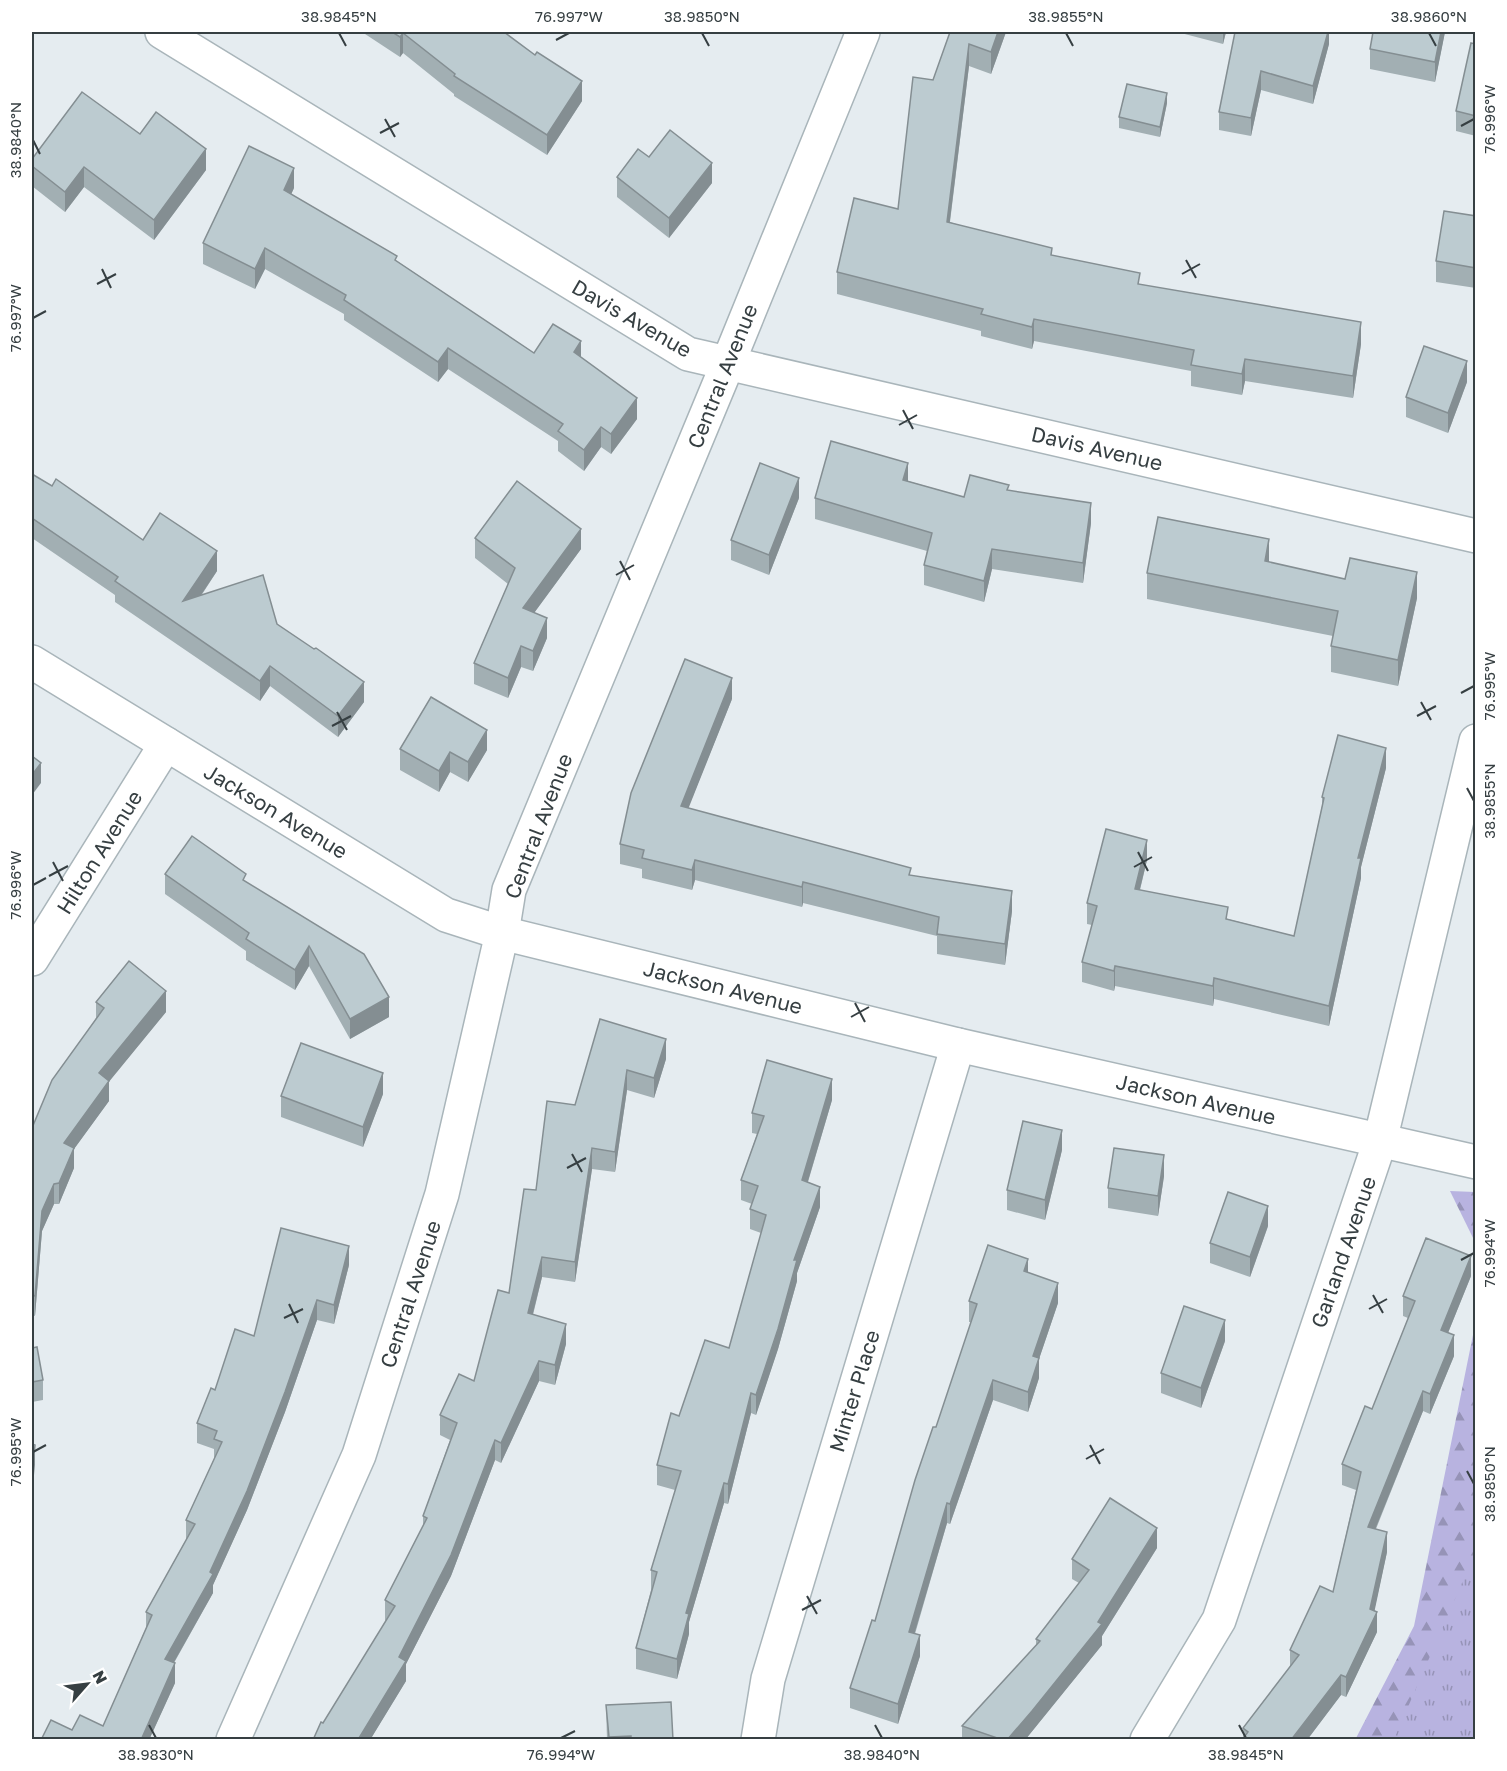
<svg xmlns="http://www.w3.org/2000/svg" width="1507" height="1771" font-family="'Golos Text',sans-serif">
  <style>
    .forest { fill: url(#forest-firs) }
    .park { fill: url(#park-tufts) }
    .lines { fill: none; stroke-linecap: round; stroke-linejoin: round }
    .minor-casing { stroke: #a9b5ba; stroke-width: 36 }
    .minor { stroke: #fff; stroke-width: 33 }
    .wall { fill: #a2afb3 }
    .shaded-wall { fill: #848e92 }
    .building { fill: #bccbd0; stroke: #848e92; stroke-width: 1.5 }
    .ticks { fill: none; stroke: #363f42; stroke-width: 2 }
    .labels { text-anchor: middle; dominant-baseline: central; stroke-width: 6; stroke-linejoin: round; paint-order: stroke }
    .street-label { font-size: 21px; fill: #363f42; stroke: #fff }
    .neatline { fill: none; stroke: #363f42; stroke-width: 2 }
    .ticks-label { font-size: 15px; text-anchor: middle; fill: #363f42 }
  </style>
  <defs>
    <pattern id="forest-firs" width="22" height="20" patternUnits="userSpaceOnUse" patternTransform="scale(1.5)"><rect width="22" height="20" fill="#b8b3e0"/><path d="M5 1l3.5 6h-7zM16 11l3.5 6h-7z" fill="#9693b7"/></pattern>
    <pattern id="park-tufts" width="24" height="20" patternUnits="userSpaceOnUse" patternTransform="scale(1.5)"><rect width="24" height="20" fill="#b8b3e0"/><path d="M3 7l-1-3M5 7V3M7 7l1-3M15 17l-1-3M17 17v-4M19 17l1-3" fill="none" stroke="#9693b7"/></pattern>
  </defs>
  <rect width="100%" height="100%" fill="#e5ecf0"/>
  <!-- forest -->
  <g class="forest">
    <polygon points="1450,1191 1475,1192 1475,1242"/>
    <polygon points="1475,1325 1475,1739 1355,1740 1414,1626"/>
  </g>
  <!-- park -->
  <polygon class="park" points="1475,1553 1475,1739 1394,1739"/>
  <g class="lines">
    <defs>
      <g id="minor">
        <polyline points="162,32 688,354 1476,536"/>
        <polyline points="32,662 446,915 502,933 958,1045 1476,1162"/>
        <polyline points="32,959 166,744"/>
        <polyline points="233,1740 359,1455 442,1194 502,933 509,890 728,363 863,32"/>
        <polyline points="758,1740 768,1679 958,1045"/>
        <polyline points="1147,1740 1219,1620 1380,1141 1476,741"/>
      </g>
    </defs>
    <!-- minor casing -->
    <use href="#minor" class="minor-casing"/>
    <!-- minor -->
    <use href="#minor" class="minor"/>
  </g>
  <!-- wall -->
  <g class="wall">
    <polygon points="362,32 504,32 535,55 582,101 547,155 454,96 454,94 403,53 400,57"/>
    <polygon points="950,32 1006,32 991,74 969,66 950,222 1140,284 1361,344 1353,398 1245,381 1242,395 1191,386 1191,371 1034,341 1032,349 981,336 981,331 837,294 837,272 898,209 933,80"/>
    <polygon points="1177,32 1226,32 1223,44"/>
    <polygon points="1235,32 1329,32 1329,44 1313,104 1261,90 1251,136 1219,130 1219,112"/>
    <polygon points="1373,32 1445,32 1435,82 1370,69 1370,49"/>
    <polygon points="1476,44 1476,136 1456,131 1456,111"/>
    <polygon points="1167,103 1160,137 1119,128 1119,117"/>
    <polygon points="140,134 206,170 154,240 84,187 65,212 32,186 32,159"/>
    <polygon points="649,157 712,183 669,238 617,197 617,177"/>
    <polygon points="294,188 291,194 397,261 534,353 581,357 637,419 611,454 601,447 584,471 558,451 558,441 448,369 438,382 344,320 344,314 265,269 255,289 203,264 203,243"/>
    <polygon points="1476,216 1476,288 1436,282 1436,261"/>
    <polygon points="1467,382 1448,433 1406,417 1406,397"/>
    <polygon points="32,474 143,540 217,571 201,596 277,624 364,702 338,737 270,686 260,701 115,602 115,595 32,538"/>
    <polygon points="908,481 964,497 1009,490 1091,523 1083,583 992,569 984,602 924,585 924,565 927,551 815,519 815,498"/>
    <polygon points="799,498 769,575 731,560 731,540"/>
    <polygon points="475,538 581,549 534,613 547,638 533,671 521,667 508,698 474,684 474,663 508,584 475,558"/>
    <polygon points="1269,562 1417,598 1398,686 1331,672 1331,646 1333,636 1147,599 1147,573"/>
    <polygon points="732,699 688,808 911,875 1012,911 1005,965 937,954 937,936 803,903 802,907 695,880 692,890 642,878 642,869 620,864 620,844"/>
    <polygon points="400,749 487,750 468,782 450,772 439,792 400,770"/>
    <polygon points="1386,768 1361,867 1361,878 1329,1026 1214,999 1213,1006 1115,986 1114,991 1082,982 1082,962 1092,925 1087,924 1087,903 1147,860 1140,890 1228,919 1294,936 1322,806 1322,797"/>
    <polygon points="165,874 246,882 389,1017 350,1039 309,966 295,990 246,960 246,951 165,894"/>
    <polygon points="96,1002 166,1012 109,1081 109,1101 74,1149 74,1168 59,1204 54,1204 42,1231 35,1316 32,1315 32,1128 96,1018"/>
    <polygon points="600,1019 666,1059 654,1098 627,1090 615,1172 592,1169 575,1282 542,1277 533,1315 566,1344 555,1385 539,1381 501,1463 495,1460 451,1576 406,1664 406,1681 370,1740 313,1740 386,1621 385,1620 385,1600 423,1527 423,1516 450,1440 440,1435 440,1415 474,1381 509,1293 536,1190 575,1105"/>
    <polygon points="383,1094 363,1147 281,1117 281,1096"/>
    <polygon points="832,1100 808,1182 820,1207 797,1273 797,1281 778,1349 756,1415 751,1413 728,1504 724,1503 689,1622 689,1634 677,1679 636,1669 636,1648 651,1590 651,1570 675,1490 657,1485 657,1465 679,1416 729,1348 761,1233 750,1229 750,1209 752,1204 741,1200 741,1180 757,1134 752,1133 752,1113"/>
    <polygon points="1062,1150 1045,1220 1007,1210 1007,1190"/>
    <polygon points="1164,1176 1158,1216 1108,1208 1108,1188"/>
    <polygon points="1268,1226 1250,1277 1210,1263 1210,1243"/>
    <polygon points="349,1265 334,1324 317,1320 285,1412 247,1510 213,1585 213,1593 174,1663 175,1683 149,1740 72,1730 103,1726 146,1628 146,1612 186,1540 186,1520 214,1459 214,1449 197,1443 197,1423 215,1390 254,1336"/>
    <polygon points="1028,1273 1058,1303 1039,1359 1039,1378 1028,1412 993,1400 950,1524 947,1523 915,1634 920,1656 898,1724 850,1708 850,1688 875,1621 971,1322 969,1322 969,1301"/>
    <polygon points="1471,1276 1448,1333 1454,1356 1430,1414 1423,1411 1376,1529 1387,1552 1374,1611 1377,1632 1346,1697 1341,1695 1307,1740 1242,1740 1243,1738 1243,1728 1290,1667 1290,1650 1333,1592 1356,1490 1342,1485 1342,1464 1372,1409 1408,1318 1403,1316 1403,1296"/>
    <polygon points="1225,1341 1201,1408 1161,1393 1161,1373"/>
    <polygon points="32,1348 43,1380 43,1400 32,1402"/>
    <polygon points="1157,1548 1102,1636 1102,1645 1025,1740 962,1740 962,1726 1036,1646 1036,1639 1079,1583 1072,1579 1072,1559"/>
    <polygon points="606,1705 673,1740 607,1740"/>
  </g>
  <!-- shaded-wall -->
  <g class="shaded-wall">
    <polygon points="998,32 1006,32 991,74 991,52"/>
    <polygon points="1223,32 1226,32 1223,44"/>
    <polygon points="1328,32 1329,32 1329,44 1313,104 1313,86"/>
    <polygon points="1441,32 1445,32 1435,82 1435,62"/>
    <polygon points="403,33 403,53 400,57 400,37"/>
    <polygon points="969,44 969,66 947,244 947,222"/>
    <polygon points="1261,71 1261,90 1251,136 1251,118"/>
    <polygon points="582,81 582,101 547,155 547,135"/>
    <polygon points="1167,93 1167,103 1160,137 1160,127"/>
    <polygon points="206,149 206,170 154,240 154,220"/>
    <polygon points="712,163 712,183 669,238 669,218"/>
    <polygon points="84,167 84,187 65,212 65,192"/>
    <polygon points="294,168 294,188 284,210 284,190"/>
    <polygon points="265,248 265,269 255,289 255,269"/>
    <polygon points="1034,319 1034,341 1032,349 1032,327"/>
    <polygon points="1361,322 1361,344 1353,398 1353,376"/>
    <polygon points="581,341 581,361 574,352"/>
    <polygon points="448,348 448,369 438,382 438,362"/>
    <polygon points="1245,359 1245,381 1242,395 1242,374"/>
    <polygon points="1467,361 1467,382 1448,433 1448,413"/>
    <polygon points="637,398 637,419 611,454 611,434"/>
    <polygon points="601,427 601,447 584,471 584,450"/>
    <polygon points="908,463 908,483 903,480"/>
    <polygon points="799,478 799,498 769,575 769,555"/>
    <polygon points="1091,503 1091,523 1083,583 1083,563"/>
    <polygon points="581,529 581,549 523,628 523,608"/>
    <polygon points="1269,539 1269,565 1265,561"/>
    <polygon points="992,549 992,569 984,602 984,581"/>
    <polygon points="217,551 217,571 183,622 183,601"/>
    <polygon points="1417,572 1417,598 1398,686 1398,660"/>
    <polygon points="547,618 547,638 533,671 533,651"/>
    <polygon points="521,646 521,667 508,698 508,678"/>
    <polygon points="270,666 270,686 260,701 260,681"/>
    <polygon points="732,678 732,699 681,827 681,806"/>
    <polygon points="364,682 364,702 338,737 338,716"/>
    <polygon points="487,730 487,750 468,782 468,762"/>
    <polygon points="1386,748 1386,768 1361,867 1361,878 1329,1026 1329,1006 1358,858"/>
    <polygon points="450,752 450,772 439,792 439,771"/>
    <polygon points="41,763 41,783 32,795 32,775"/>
    <polygon points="1147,840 1147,860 1135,909 1135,889"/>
    <polygon points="695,860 695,880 692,890 692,870"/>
    <polygon points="803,882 803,903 802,907 802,887"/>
    <polygon points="1012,891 1012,911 1005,965 1005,944"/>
    <polygon points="309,946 309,966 295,990 295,970"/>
    <polygon points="1115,966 1115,986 1114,991 1114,971"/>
    <polygon points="1214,978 1214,999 1213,1006 1213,986"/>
    <polygon points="166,991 166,1012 99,1094 99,1073"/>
    <polygon points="389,997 389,1017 350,1039 350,1019"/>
    <polygon points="666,1039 666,1059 654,1098 654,1078"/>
    <polygon points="627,1070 627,1090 615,1172 615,1152"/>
    <polygon points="383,1073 383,1094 363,1147 363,1127"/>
    <polygon points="832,1079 832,1100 802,1201 802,1180"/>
    <polygon points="109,1081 109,1101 74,1149 74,1168 59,1204 59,1183 64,1143"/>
    <polygon points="1062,1130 1062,1150 1045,1220 1045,1200"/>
    <polygon points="592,1148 592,1169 575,1282 575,1262"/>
    <polygon points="1164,1155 1164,1176 1158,1216 1158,1196"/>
    <polygon points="54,1184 54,1204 42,1231 35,1316 35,1296 42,1211"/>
    <polygon points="820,1187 820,1207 797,1273 797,1281 778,1349 756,1415 756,1395 794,1260"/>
    <polygon points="1268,1206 1268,1226 1250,1277 1250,1257"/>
    <polygon points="349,1246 349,1265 334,1324 334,1305"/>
    <polygon points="1471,1256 1471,1276 1441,1350 1441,1330"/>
    <polygon points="542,1257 542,1277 528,1333 528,1313"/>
    <polygon points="1028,1259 1028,1279 1024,1271"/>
    <polygon points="1058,1283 1058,1303 1039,1359 1039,1378 1028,1412 1028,1392 1033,1356"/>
    <polygon points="317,1300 317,1320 285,1412 247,1510 213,1585 213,1593 165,1678 165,1659 210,1572"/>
    <polygon points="1225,1320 1225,1341 1201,1408 1201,1388"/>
    <polygon points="566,1324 566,1344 555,1385 555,1365"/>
    <polygon points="1454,1335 1454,1356 1430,1414 1430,1394"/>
    <polygon points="539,1361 539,1381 501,1463 501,1443"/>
    <polygon points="993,1380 993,1400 950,1524 950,1504"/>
    <polygon points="1423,1391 1423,1411 1368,1547 1368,1527"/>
    <polygon points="751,1393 751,1413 728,1504 728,1484"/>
    <polygon points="495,1440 495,1460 451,1576 406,1664 406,1681 370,1740 359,1740 399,1657"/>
    <polygon points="35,1445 35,1465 32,1495 32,1474"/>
    <polygon points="724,1483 724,1503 689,1622 689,1634 677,1679 677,1659 686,1613"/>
    <polygon points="947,1503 947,1523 909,1652 909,1632"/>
    <polygon points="1157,1528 1157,1548 1102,1636 1102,1645 1025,1740 1007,1740 1098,1622"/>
    <polygon points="1387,1532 1387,1552 1372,1623 1377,1612 1377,1632 1346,1697 1346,1677 1370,1609"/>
    <polygon points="920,1635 920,1656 898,1724 898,1704"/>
    <polygon points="175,1663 175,1683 149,1740 141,1740"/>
    <polygon points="1341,1675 1341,1695 1307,1740 1291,1740"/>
  </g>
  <!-- building -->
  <g class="building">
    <polygon points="392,32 504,32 535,55 537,52 582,81 547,135 454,76 455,74 403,33 400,37"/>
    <polygon points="950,32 998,32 991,52 969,44 947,222 1052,248 1051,255 1140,273 1138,284 1361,322 1353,376 1245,359 1242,374 1191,365 1194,350 1034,319 1032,327 981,314 983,309 837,272 854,198 898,209 913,77 933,80"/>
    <polygon points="1235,32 1328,32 1313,86 1261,71 1251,118 1219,112"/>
    <polygon points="1373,32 1441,32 1435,62 1370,49"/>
    <polygon points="1471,43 1476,44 1476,116 1456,111"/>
    <polygon points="1127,84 1167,93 1160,127 1119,117"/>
    <polygon points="82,92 140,134 156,112 206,149 154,220 84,167 65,192 32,166 32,159"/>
    <polygon points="670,130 712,163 669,218 617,177 638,149 649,157"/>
    <polygon points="249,146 294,168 284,190 397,256 395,260 534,353 553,324 581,341 574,352 637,398 611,434 601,427 584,450 558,431 563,424 448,348 438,362 344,300 346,295 265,248 255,269 203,243"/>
    <polygon points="1444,211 1476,216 1476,268 1436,261"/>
    <polygon points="1424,346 1467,361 1448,413 1406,397"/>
    <polygon points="831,441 908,463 903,480 964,497 970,475 1009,485 1007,490 1091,503 1083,563 992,549 984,581 924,565 932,533 815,498"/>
    <polygon points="760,463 799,478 769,555 731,540"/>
    <polygon points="32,474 52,486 56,479 143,540 160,513 217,551 183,601 263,575 277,624 314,649 316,648 364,682 338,716 270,666 260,681 115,581 118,577 32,518"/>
    <polygon points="517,481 581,529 523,608 547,618 533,651 521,646 508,678 474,663 515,568 475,538"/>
    <polygon points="1158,517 1269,539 1265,561 1345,579 1350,558 1417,572 1398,660 1331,646 1338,611 1147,573"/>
    <polygon points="685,659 732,678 681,806 911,868 909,875 1012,891 1005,944 937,934 939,917 803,882 802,887 695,860 692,870 642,858 644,850 620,844 631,793"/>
    <polygon points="431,697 487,730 468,762 450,752 439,771 400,749"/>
    <polygon points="1338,735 1386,748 1358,858 1361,858 1329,1006 1214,978 1213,986 1115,966 1114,971 1082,962 1097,906 1087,903 1106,829 1147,840 1135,889 1228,907 1226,919 1294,936 1324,798 1322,797"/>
    <polygon points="32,756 41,763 32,775"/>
    <polygon points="192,836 246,874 243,880 364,954 389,997 350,1019 309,946 295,970 246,939 249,933 165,874"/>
    <polygon points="129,961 166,991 99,1073 109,1081 64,1143 74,1148 59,1183 54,1184 42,1211 35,1296 32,1295 32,1128 52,1080 104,1008 96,1002"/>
    <polygon points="600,1019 666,1039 654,1078 627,1070 615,1152 592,1148 575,1262 542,1257 528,1313 566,1324 555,1365 539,1361 501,1443 495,1440 451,1555 399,1657 406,1661 359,1738 362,1740 313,1740 321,1722 323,1723 395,1606 385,1600 427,1518 423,1516 457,1423 440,1415 459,1374 474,1381 498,1290 509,1293 524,1189 536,1190 547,1101 575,1105"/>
    <polygon points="301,1043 383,1073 363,1127 281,1096"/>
    <polygon points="767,1060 832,1079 802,1180 820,1187 794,1260 797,1260 778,1329 756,1395 751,1393 728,1484 724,1483 686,1613 689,1614 677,1659 636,1648 657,1572 651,1570 681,1471 657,1465 671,1413 679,1416 705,1340 729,1348 766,1215 750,1209 758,1186 741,1180 764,1116 752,1113"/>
    <polygon points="1023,1121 1062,1130 1045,1200 1007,1190"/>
    <polygon points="1114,1148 1164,1155 1158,1196 1108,1188"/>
    <polygon points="1228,1192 1268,1206 1250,1257 1210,1243"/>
    <polygon points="281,1228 349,1246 334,1305 317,1300 285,1392 247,1491 210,1572 213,1574 165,1659 175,1663 141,1740 41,1740 51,1720 72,1730 80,1715 103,1726 152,1615 146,1612 195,1524 186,1520 222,1442 214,1439 217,1431 197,1423 211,1388 215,1390 235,1329 254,1336"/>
    <polygon points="1426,1238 1471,1256 1441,1330 1454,1335 1430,1394 1423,1391 1368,1527 1387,1532 1370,1609 1377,1612 1346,1677 1341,1675 1291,1740 1242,1740 1248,1732 1243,1728 1299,1655 1290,1650 1320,1586 1333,1592 1361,1472 1342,1464 1365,1406 1372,1409 1415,1301 1403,1296"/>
    <polygon points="988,1245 1028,1259 1024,1271 1058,1283 1033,1356 1039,1358 1028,1392 993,1380 950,1504 947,1503 909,1632 920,1635 898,1704 850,1688 872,1620 875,1621 915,1480 933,1427 936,1427 977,1304 969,1301"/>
    <polygon points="1184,1306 1225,1320 1201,1388 1161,1373"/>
    <polygon points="37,1347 43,1380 32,1382 32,1348"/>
    <polygon points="32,1444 35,1445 32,1474"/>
    <polygon points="1110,1498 1157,1528 1098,1622 1102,1624 1032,1711 1007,1740 1003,1740 962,1726 1040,1641 1036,1639 1089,1570 1072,1559"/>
    <polygon points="671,1702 673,1740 631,1740 631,1736 609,1737 606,1705"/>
  </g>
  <!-- ticks -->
  <path class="ticks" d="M339 33 346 46M702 33 709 46M1066 33 1073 46M1429 33 1436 46M556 40 569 33M385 119 395 137M1461 126 1474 119M380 133 399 123M33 140 40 154M1186 260 1196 278M102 269 111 288M1182 274 1200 264M97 284 116 274M33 318 46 311M903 410 913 429M899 425 917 415M620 561 630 580M616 575 634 565M1461 693 1474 686M1421 702 1431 720M337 712 347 730M1417 716 1436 706M332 726 351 716M1467 788 1474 801M1138 852 1148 871M53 862 63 881M1134 867 1152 857M49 876 68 866M33 885 46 878M855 1003 865 1022M851 1017 869 1007M572 1154 582 1172M567 1168 586 1158M1461 1260 1474 1253M1373 1295 1383 1313M289 1304 298 1323M1369 1309 1387 1299M284 1318 303 1309M1090 1445 1100 1464M33 1452 46 1445M1086 1459 1104 1449M1467 1471 1474 1484M807 1596 817 1614M802 1610 821 1600M149 1725 156 1738M875 1725 882 1738M1239 1725 1246 1738M561 1738 575 1731"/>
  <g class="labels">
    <!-- street labels -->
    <g class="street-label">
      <text transform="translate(632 318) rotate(30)">Davis Avenue</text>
      <text transform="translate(722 376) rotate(-68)">Central Avenue</text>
      <text transform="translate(1097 448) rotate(13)">Davis Avenue</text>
      <text transform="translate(276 811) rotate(31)">Jackson Avenue</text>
      <text transform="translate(538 826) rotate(-69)">Central Avenue</text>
      <text transform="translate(99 852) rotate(-58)">Hilton Avenue</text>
      <text transform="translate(723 987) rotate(14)">Jackson Avenue</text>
      <text transform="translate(1196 1099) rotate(13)">Jackson Avenue</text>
      <text transform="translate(1343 1252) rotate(-71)">Garland Avenue</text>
      <text transform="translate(410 1294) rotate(-72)">Central Avenue</text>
      <text transform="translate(854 1391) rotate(-73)">Minter Place</text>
    </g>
  </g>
  <!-- border -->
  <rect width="1507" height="1771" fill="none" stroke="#ffffff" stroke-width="66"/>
  <!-- north arrow -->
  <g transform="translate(87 1684) rotate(62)" stroke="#ffffff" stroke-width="4.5" paint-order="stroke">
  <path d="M0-4.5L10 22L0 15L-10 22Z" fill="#363f42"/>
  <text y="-9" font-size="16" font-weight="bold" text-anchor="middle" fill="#363f42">N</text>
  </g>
  <rect x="33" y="33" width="1441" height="1705" class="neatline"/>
  <g class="ticks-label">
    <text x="339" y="22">38.9845°N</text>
    <text x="569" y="22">76.997°W</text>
    <text x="702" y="22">38.9850°N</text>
    <text x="1066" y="22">38.9855°N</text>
    <text x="1429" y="22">38.9860°N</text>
    <text transform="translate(1490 119) rotate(-90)" y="5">76.996°W</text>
    <text transform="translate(16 140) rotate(-90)" y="5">38.9840°N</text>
    <text transform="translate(16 318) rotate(-90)" y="5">76.997°W</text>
    <text transform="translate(1490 686) rotate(-90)" y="5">76.995°W</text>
    <text transform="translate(1490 801) rotate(-90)" y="5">38.9855°N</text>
    <text transform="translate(16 885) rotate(-90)" y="5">76.996°W</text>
    <text transform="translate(1490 1253) rotate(-90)" y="5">76.994°W</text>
    <text transform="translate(16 1452) rotate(-90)" y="5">76.995°W</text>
    <text transform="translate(1490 1484) rotate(-90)" y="5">38.9850°N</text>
    <text x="156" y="1760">38.9830°N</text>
    <text x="561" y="1760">76.994°W</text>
    <text x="882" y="1760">38.9840°N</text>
    <text x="1246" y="1760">38.9845°N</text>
  </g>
</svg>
